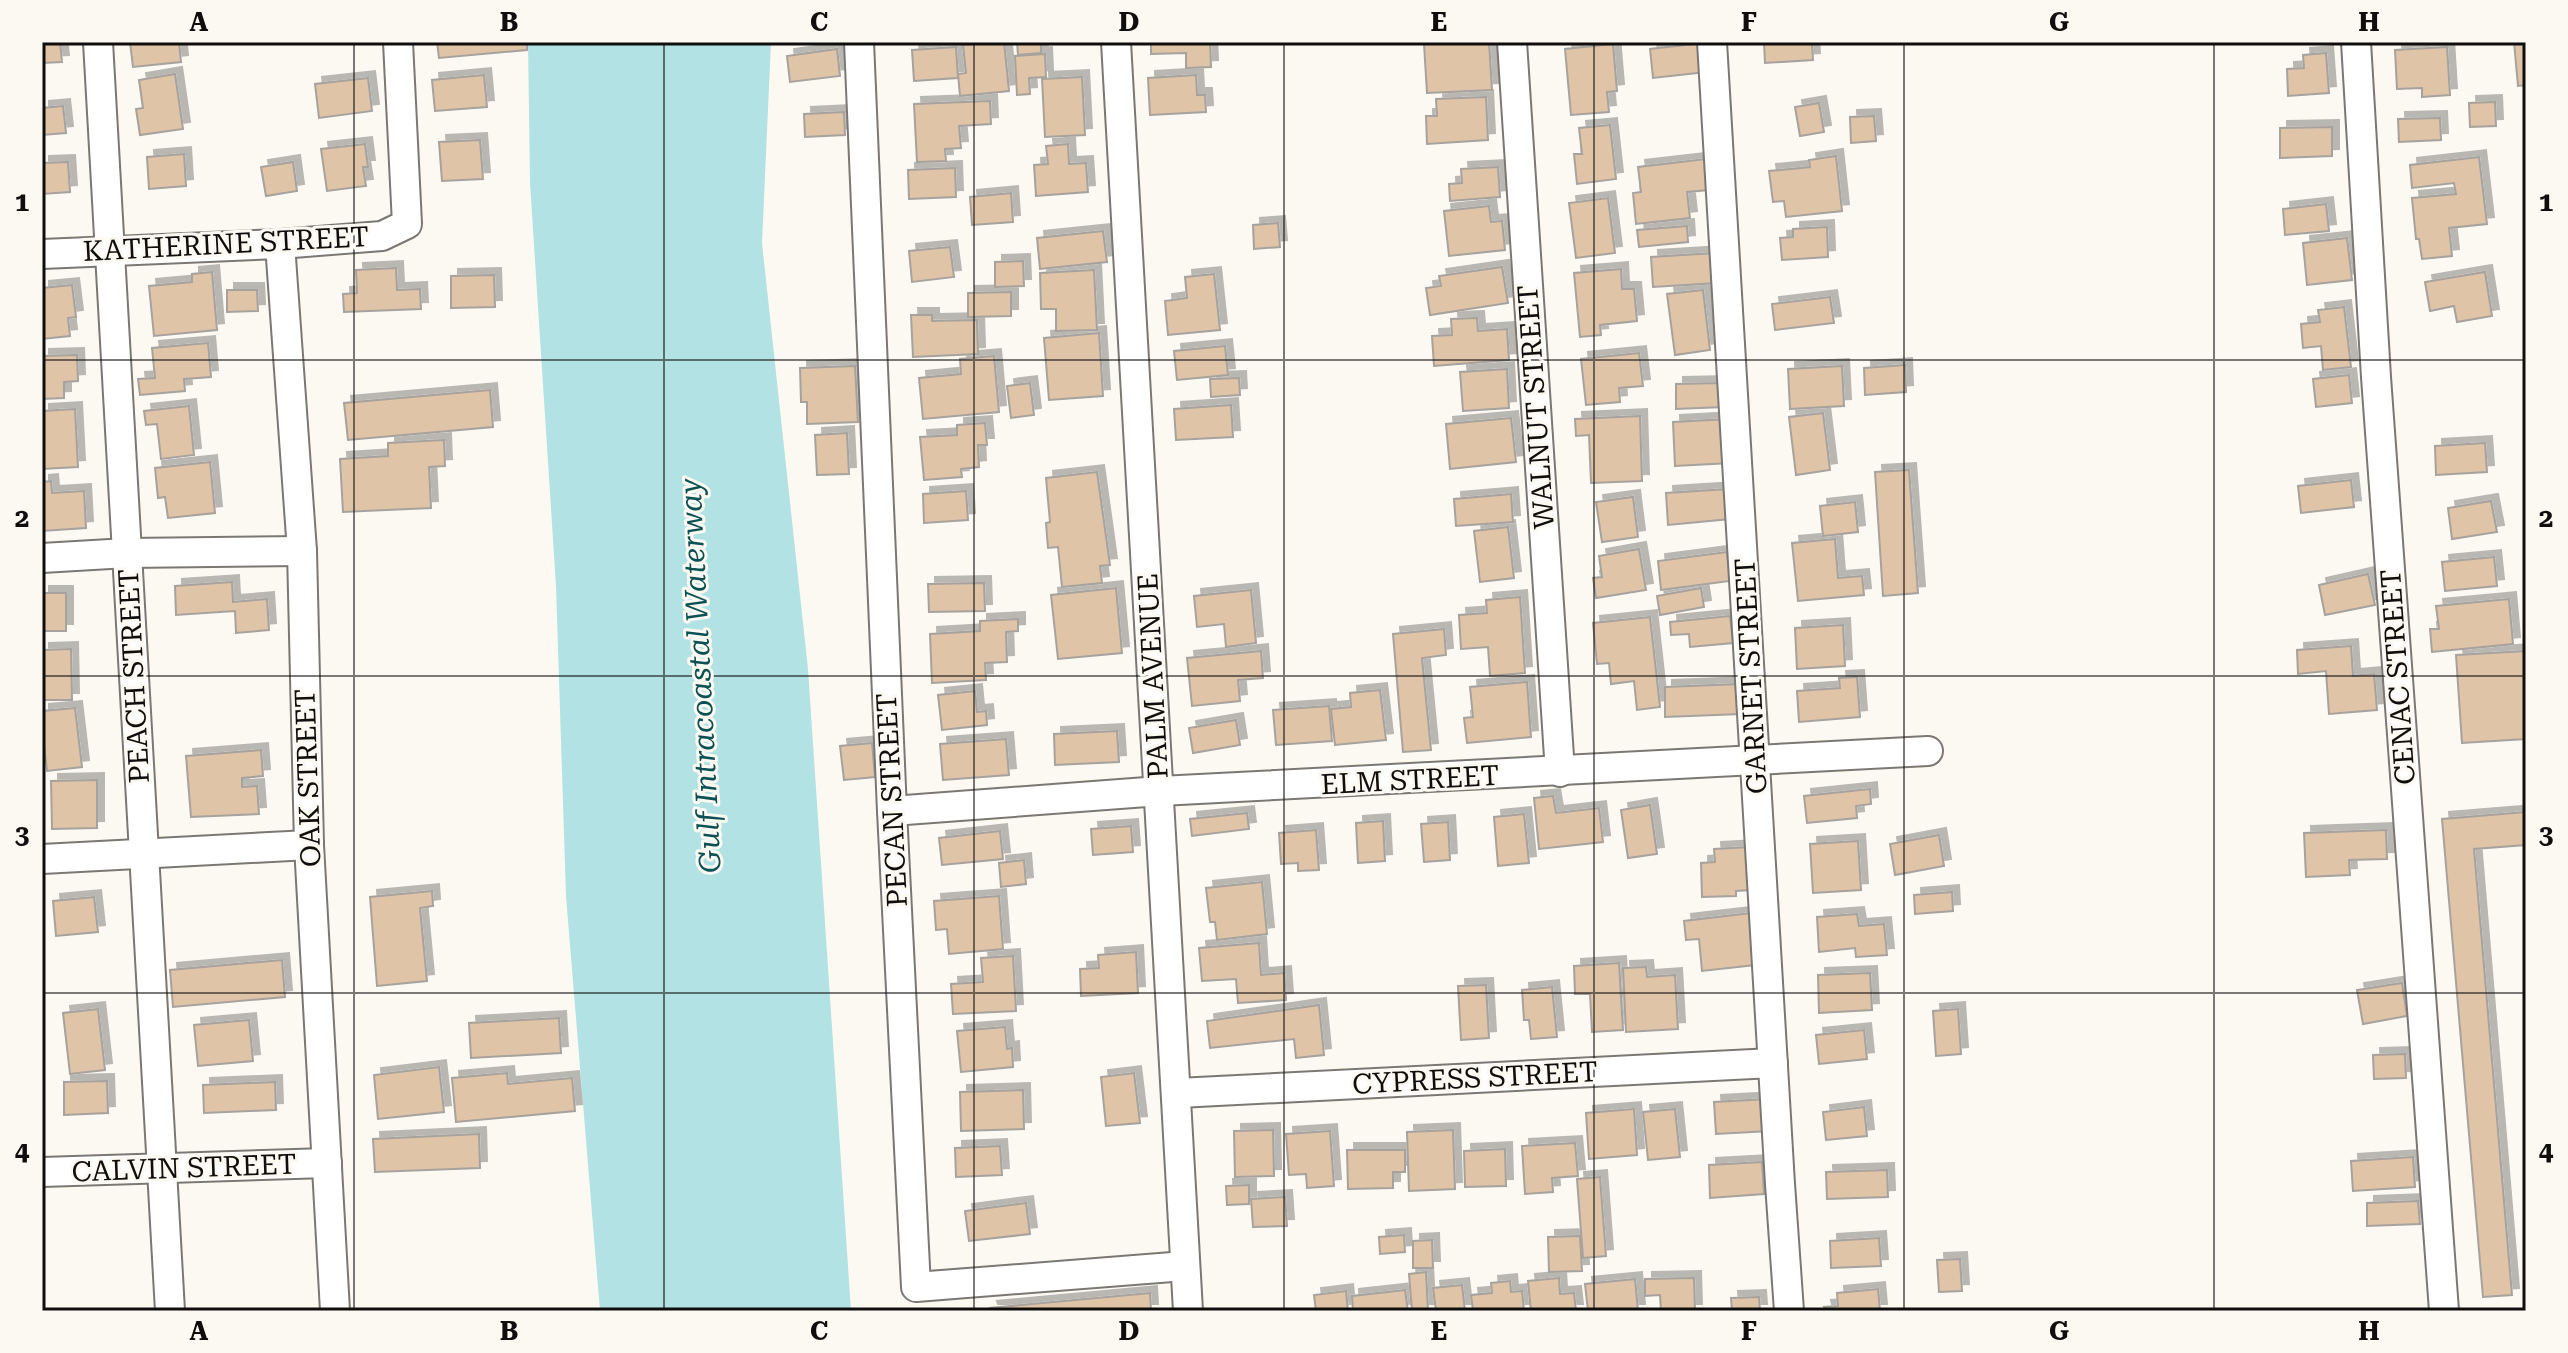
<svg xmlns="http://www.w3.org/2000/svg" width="2568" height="1353" font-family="'Roboto Serif',serif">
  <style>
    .water { fill: #b2e2e3 }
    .building { fill: #dfc4a8; stroke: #a7a29d; stroke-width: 2; filter: url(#shadow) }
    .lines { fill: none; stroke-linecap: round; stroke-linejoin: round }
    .minor-casing { stroke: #7b7873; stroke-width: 32 }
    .minor { stroke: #fff; stroke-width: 28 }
    .grid { fill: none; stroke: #0f0e0c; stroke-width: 2; stroke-opacity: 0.55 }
    .labels { text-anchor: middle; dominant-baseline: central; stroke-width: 6; stroke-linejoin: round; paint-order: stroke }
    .street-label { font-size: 28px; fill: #0f0e0c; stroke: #fcf9f2 }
    .water-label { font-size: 30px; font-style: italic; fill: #0b5052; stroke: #fcf9f2 }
    .neatline { fill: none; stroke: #0f0e0c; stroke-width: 3 }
    .grid-label { font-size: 26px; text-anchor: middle; font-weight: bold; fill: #0f0e0c }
  </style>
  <defs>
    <filter id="shadow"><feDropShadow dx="7" dy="-7" stdDeviation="0" flood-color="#0004"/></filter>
  </defs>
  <rect width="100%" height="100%" fill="#fcf9f2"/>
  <!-- water -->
  <polygon class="water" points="528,42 771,42 762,243 808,669 851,1311 600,1311 566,896 556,586 530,183"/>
  <!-- building -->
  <g class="building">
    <polygon points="42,42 60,42 62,62 42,63"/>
    <polygon points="130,42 179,42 181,62 133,67"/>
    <polygon points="437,42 527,42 527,50 439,58"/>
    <polygon points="1004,42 1009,91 960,96 958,74 966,73 963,45"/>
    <polygon points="1017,42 1041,42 1041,53 1018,55"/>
    <polygon points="1151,42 1210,42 1211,67 1186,68 1186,53 1151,54"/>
    <polygon points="1489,42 1492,90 1427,93 1424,44"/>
    <polygon points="1764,42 1812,42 1813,60 1765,63"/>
    <polygon points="2514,42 2526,42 2526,85 2518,86"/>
    <polygon points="1703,43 1706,72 1653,78 1650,49"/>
    <polygon points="1613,44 1617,91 1607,92 1609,112 1571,115 1565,49"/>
    <polygon points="956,47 958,78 914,81 912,50"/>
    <polygon points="2447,47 2450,95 2422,97 2422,88 2397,89 2395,50"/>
    <polygon points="837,49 840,76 790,82 787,56"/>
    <polygon points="2326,53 2329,93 2288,96 2287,69 2304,68 2303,55"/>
    <polygon points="1045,54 1046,77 1029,78 1030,94 1017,95 1015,56"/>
    <polygon points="175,74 183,129 140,135 136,109 143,108 139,80"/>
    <polygon points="484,75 487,107 435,111 432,80"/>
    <polygon points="1196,75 1197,95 1205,95 1206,112 1150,115 1148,78"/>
    <polygon points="1082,77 1085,135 1045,137 1042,79"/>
    <polygon points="368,78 372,111 319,118 315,84"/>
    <polygon points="1486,97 1488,140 1427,144 1426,116 1437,116 1436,99"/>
    <polygon points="990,101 991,124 959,126 961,148 945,149 946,161 917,162 914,104"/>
    <polygon points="2495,102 2496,126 2470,127 2469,103"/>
    <polygon points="1819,103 1824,132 1800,136 1795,107"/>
    <polygon points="63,106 66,133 42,135 42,108"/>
    <polygon points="844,112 845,135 805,137 804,114"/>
    <polygon points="1874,116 1876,141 1851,143 1850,117"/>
    <polygon points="2440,118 2441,140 2399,142 2398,119"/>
    <polygon points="1610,125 1616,179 1577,184 1574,154 1582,154 1579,128"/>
    <polygon points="2332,127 2332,156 2280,158 2280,128"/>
    <polygon points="480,140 483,179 442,181 439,142"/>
    <polygon points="365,144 368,167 363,167 366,186 327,191 321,149"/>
    <polygon points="1068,144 1069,164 1086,163 1088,192 1036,196 1034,165 1048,164 1046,146"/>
    <polygon points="184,154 186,186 149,189 147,157"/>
    <polygon points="1836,156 1842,211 1786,217 1784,201 1773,202 1769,171 1810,167 1809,160"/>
    <polygon points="2479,157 2487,224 2449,228 2452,256 2422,259 2419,239 2416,239 2412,198 2456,194 2454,183 2412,188 2410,165"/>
    <polygon points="1706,159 1709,190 1687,192 1690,218 1636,224 1633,193 1641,192 1638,167"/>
    <polygon points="68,162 70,192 42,194 42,163"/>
    <polygon points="293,162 297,191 266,196 261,167"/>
    <polygon points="1498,167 1500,197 1450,201 1449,184 1462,183 1461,169"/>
    <polygon points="955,168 956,197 909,199 908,170"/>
    <polygon points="1011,193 1013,222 972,225 970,197"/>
    <polygon points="1608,198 1615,253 1576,258 1569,203"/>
    <polygon points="2326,204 2329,231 2285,235 2283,209"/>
    <polygon points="1489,206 1491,222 1502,221 1505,250 1449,256 1444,211"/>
    <polygon points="1278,223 1280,247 1254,249 1253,225"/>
    <polygon points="1687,226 1688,242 1639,247 1637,230"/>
    <polygon points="1827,227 1828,257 1782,260 1780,238 1793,237 1793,229"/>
    <polygon points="1103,231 1107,262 1040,269 1037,238"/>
    <polygon points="2347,238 2352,280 2307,285 2303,243"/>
    <polygon points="950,247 954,277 912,282 909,251"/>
    <polygon points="1715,253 1717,283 1653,287 1651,257"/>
    <polygon points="1023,261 1024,286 995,287 995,262"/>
    <polygon points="1502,267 1508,303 1430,315 1426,288 1441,286 1439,276"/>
    <polygon points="396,268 397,290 420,289 421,309 344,312 343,294 357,293 356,270"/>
    <polygon points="1621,269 1622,289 1634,289 1637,321 1600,325 1601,335 1580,337 1574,273"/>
    <polygon points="1094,270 1097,330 1056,331 1056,309 1041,309 1040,273"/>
    <polygon points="212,272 217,330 154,336 149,286 192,282 192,274"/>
    <polygon points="2485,272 2492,316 2457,322 2454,306 2430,311 2425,282"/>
    <polygon points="1214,274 1220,330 1168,335 1165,301 1187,298 1185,277"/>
    <polygon points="494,275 495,307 451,308 451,276"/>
    <polygon points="72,285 76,317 68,318 70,336 42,339 42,288"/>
    <polygon points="227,290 257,290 258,311 227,312"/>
    <polygon points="1703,290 1710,350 1675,355 1667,294"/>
    <polygon points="1011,292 1011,316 968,317 968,293"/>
    <polygon points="1830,297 1834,323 1775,330 1772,304"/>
    <polygon points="2344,307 2351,367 2323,370 2321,346 2303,348 2301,324 2320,322 2318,310"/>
    <polygon points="911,315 932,315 932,321 977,320 978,354 913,357"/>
    <polygon points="1477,318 1478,331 1507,329 1509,360 1434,366 1432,336 1452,335 1451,319"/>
    <polygon points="1099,333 1103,396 1049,400 1044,338"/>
    <polygon points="208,343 211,377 184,379 185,391 140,395 138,379 155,378 152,348"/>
    <polygon points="1225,346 1228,375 1177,380 1174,351"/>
    <polygon points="1639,353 1643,386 1619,388 1620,402 1586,405 1581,359"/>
    <polygon points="77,355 78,381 64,382 64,398 42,399 42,356"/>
    <polygon points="994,356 999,412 923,419 919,378 961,374 960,359"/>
    <polygon points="1905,365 1906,392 1865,395 1864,368"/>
    <polygon points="855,366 858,422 807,424 807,402 801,402 800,368"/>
    <polygon points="1842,366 1844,406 1790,409 1788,369"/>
    <polygon points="1507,369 1509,408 1463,411 1460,372"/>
    <polygon points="2349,375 2352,403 2316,407 2313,379"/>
    <polygon points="1239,378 1240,395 1211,397 1210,379"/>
    <polygon points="1030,383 1034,415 1011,418 1007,386"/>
    <polygon points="1723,383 1724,407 1676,409 1676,384"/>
    <polygon points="490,390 493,427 348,440 344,403"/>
    <polygon points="1231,405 1233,437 1176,440 1174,409"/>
    <polygon points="189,406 194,455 161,459 157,424 146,425 144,411"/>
    <polygon points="75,409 78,467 42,469 42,411"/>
    <polygon points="1823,413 1830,470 1796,475 1789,417"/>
    <polygon points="1640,416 1642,481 1591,483 1589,435 1576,436 1575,419"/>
    <polygon points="1511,418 1516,462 1450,469 1446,424"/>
    <polygon points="1728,419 1731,463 1675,466 1673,422"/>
    <polygon points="985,423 987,445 978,445 979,467 961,469 962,477 924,480 920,437 957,435 957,425"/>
    <polygon points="847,433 849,474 817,475 815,435"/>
    <polygon points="444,440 445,466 429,467 431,508 343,512 340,459 388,456 388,443"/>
    <polygon points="2485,443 2487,472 2436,475 2435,446"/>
    <polygon points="210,462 215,513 168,518 165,497 158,498 155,468"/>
    <polygon points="1909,470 1918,593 1883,596 1875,472"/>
    <polygon points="1097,472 1110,565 1100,566 1102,583 1062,587 1058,547 1048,548 1046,523 1050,522 1046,478"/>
    <polygon points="2351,480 2354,507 2301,513 2298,486"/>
    <polygon points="51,481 52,493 84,491 86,528 42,531 42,482"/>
    <polygon points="1728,489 1730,519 1668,525 1666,493"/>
    <polygon points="966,491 968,520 924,523 923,494"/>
    <polygon points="1511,494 1513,522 1456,526 1454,499"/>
    <polygon points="1633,497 1638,537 1602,542 1596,502"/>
    <polygon points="2491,501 2497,532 2452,539 2448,508"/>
    <polygon points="1855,502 1858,532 1823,536 1820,506"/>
    <polygon points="1508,527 1514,578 1480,582 1474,531"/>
    <polygon points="1835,539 1838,578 1862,576 1864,595 1798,601 1792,543"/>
    <polygon points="1639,549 1646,590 1596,598 1593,578 1602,577 1599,556"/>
    <polygon points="1727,552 1730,581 1661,590 1658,561"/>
    <polygon points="2494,557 2497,586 2445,591 2442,562"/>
    <polygon points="2368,574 2375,605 2325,615 2319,585"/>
    <polygon points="232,582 233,602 267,599 269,630 236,633 235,611 176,615 175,586"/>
    <polygon points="984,583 985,611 929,612 928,584"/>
    <polygon points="1116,588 1122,653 1058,659 1051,595"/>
    <polygon points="1701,588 1704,607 1660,615 1657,596"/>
    <polygon points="1251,590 1256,643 1226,647 1224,624 1197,627 1194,596"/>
    <rect x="42" y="593" width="24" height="38"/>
    <polygon points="1520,597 1525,673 1490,676 1488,647 1461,649 1459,615 1487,613 1486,600"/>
    <polygon points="2509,599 2513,644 2432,652 2430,629 2439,629 2436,606"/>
    <polygon points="1730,616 1733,643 1690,647 1689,634 1671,635 1670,622"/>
    <polygon points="1650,617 1660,707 1637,710 1634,681 1611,684 1609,663 1597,664 1593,623"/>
    <polygon points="1018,619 1018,631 1006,632 1007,662 985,663 986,680 932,683 930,634 980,631 980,621"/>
    <polygon points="1843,625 1845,666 1797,669 1795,628"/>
    <polygon points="1444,629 1446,655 1422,658 1431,750 1403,752 1393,634"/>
    <polygon points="2351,646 2353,676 2374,674 2377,710 2329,714 2326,671 2298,674 2297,650"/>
    <polygon points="71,649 72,700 42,700 42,650"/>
    <polygon points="1261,651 1263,678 1238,680 1240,701 1192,706 1187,658"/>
    <polygon points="2526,651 2526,739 2462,743 2456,655"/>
    <polygon points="1857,677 1860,717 1799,722 1797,691 1840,688 1839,678"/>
    <polygon points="1527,682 1531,737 1467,743 1464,718 1473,717 1470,687"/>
    <polygon points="1740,684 1741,714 1665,717 1665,687"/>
    <polygon points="1380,690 1386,740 1335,745 1331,709 1351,707 1350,693"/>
    <polygon points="975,691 977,712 986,711 987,725 942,730 938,695"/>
    <polygon points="1329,706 1332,741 1276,745 1273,710"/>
    <polygon points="75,708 82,767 47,771 44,744 42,745 42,711"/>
    <polygon points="1236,720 1240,745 1193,753 1189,728"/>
    <polygon points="1117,731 1119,762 1055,765 1054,734"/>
    <polygon points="1006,739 1009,775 943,780 940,744"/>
    <polygon points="872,743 875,777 844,780 840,746"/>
    <polygon points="261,750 263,776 242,778 242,787 257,786 259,814 191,817 186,756"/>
    <polygon points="97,780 97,828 52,829 51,781"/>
    <polygon points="1870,789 1871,804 1856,806 1857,818 1807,823 1804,796"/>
    <polygon points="1553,796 1556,813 1599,808 1603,842 1539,849 1534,798"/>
    <polygon points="1650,805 1657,854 1628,858 1621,810"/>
    <polygon points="2526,812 2526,845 2474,849 2512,1295 2483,1297 2442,819"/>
    <polygon points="1247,813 1249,829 1192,836 1190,819"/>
    <polygon points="1524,814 1529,863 1498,866 1494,817"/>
    <polygon points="1383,821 1385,861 1358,863 1356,823"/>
    <polygon points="1448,822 1450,860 1424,862 1421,824"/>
    <polygon points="1131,826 1133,852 1093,855 1091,829"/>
    <polygon points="1316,830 1319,870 1298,871 1298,863 1281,864 1279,833"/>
    <polygon points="2386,830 2387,859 2349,860 2350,875 2306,877 2304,833"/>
    <polygon points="1000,831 1003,859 942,865 939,838"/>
    <polygon points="1939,835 1944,866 1895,875 1890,844"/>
    <polygon points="1858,841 1861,890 1813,893 1810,844"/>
    <polygon points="1750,847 1752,890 1736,891 1736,896 1702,897 1701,863 1715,862 1714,849"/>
    <polygon points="1024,860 1026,884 1001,887 999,863"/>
    <polygon points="1262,882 1267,934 1217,940 1215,922 1210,922 1206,888"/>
    <polygon points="432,891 433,906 420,908 427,981 377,986 370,897"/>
    <polygon points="1952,892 1953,911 1915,914 1914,895"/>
    <polygon points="999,896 1003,949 949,954 947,929 936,930 934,901"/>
    <polygon points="94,897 98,932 56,936 53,901"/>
    <polygon points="1751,913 1755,965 1702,971 1699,939 1686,940 1684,921"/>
    <polygon points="1857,914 1859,926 1884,924 1887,955 1856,957 1855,948 1819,952 1817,917"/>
    <polygon points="1259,943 1261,975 1284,973 1286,1000 1238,1003 1236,979 1202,981 1199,948"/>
    <polygon points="1136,952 1138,993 1081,996 1080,969 1099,968 1098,955"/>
    <polygon points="1013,956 1016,1011 953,1014 951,984 983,982 981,958"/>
    <polygon points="282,960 285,997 173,1007 170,970"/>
    <polygon points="1619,963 1623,1030 1592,1032 1590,994 1575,994 1574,966"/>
    <polygon points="1646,967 1647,977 1675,975 1678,1029 1626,1032 1623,968"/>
    <polygon points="1870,973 1872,1010 1819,1013 1818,975"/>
    <polygon points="2402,983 2407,1016 2363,1024 2357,990"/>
    <polygon points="1486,985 1489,1038 1461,1040 1458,986"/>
    <polygon points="1552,987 1557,1037 1531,1039 1529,1020 1524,1020 1522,990"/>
    <polygon points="1319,1005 1324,1055 1296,1058 1294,1039 1210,1048 1207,1021"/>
    <polygon points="98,1009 105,1070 70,1074 63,1013"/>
    <polygon points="1958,1009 1961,1054 1936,1056 1933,1011"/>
    <polygon points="559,1018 561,1053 471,1058 469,1023"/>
    <polygon points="249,1020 253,1061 198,1066 194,1025"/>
    <polygon points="1005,1027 1007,1049 1012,1048 1013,1067 961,1072 957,1031"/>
    <polygon points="1864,1030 1867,1059 1819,1064 1816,1035"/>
    <polygon points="2405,1054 2406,1078 2374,1079 2373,1055"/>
    <polygon points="439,1067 444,1112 378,1119 374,1075"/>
    <polygon points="507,1073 508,1084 572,1078 575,1111 456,1122 452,1078"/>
    <polygon points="1134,1073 1140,1123 1106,1126 1101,1077"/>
    <polygon points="107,1081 108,1113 64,1115 64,1082"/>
    <polygon points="275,1082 276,1110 204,1113 203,1085"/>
    <polygon points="1023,1090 1024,1129 961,1131 960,1092"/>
    <polygon points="1768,1099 1770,1131 1716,1134 1714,1102"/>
    <polygon points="1864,1107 1867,1136 1826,1140 1823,1112"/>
    <polygon points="1634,1109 1637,1155 1589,1159 1586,1113"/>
    <polygon points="1675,1109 1680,1157 1648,1160 1643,1112"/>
    <polygon points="1273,1130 1274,1176 1235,1177 1234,1131"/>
    <polygon points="1453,1130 1455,1189 1409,1191 1407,1132"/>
    <polygon points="1330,1131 1334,1186 1307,1188 1306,1174 1289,1175 1286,1134"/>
    <polygon points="479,1134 480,1168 375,1172 373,1139"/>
    <polygon points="1575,1143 1578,1176 1552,1178 1553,1192 1525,1194 1522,1146"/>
    <polygon points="1000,1146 1002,1175 956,1177 955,1148"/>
    <polygon points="1505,1149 1506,1186 1465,1187 1464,1151"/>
    <polygon points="1347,1150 1405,1150 1405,1172 1393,1172 1393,1188 1348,1189"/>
    <polygon points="2413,1157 2415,1187 2353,1191 2351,1161"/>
    <polygon points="1762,1162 1764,1194 1710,1198 1709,1165"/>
    <polygon points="1887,1170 1888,1197 1827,1199 1826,1172"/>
    <polygon points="1600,1177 1606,1256 1583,1258 1577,1179"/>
    <polygon points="1249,1185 1249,1204 1227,1205 1226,1186"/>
    <polygon points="1285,1197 1287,1226 1253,1227 1251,1199"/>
    <polygon points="2418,1201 2420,1224 2367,1226 2367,1203"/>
    <polygon points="1026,1203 1030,1234 969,1241 965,1211"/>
    <polygon points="1404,1235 1405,1252 1380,1254 1379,1237"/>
    <polygon points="1580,1236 1582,1271 1549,1272 1548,1237"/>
    <polygon points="1879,1238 1881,1266 1831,1268 1830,1241"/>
    <polygon points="1432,1240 1433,1268 1413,1268 1413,1241"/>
    <polygon points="1960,1259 1962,1291 1939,1292 1937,1260"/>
    <polygon points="1426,1272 1428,1311 1412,1311 1409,1274"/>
    <polygon points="1559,1278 1560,1294 1574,1293 1576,1311 1531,1311 1528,1281"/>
    <polygon points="1694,1278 1695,1311 1661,1311 1660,1295 1645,1296 1645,1279"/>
    <polygon points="1635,1279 1638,1311 1588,1311 1585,1284"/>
    <polygon points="1510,1281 1511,1292 1522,1291 1524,1311 1473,1311 1471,1295 1492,1293 1491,1283"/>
    <polygon points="1462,1285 1465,1311 1436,1311 1433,1288"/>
    <polygon points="1878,1289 1880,1311 1825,1311 1824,1307 1838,1306 1837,1293"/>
    <polygon points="1405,1290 1408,1311 1353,1311 1352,1296"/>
    <polygon points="1346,1291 1348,1311 1316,1311 1314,1295"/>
    <polygon points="1150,1293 1151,1311 991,1311 990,1308"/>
    <polygon points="1759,1297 1760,1311 1732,1311 1731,1298"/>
  </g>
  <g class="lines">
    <defs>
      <g id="minor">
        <polyline points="98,42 170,1311"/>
        <polyline points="859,42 892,811 916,1287 1185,1266"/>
        <polyline points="1116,42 1188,1311"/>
        <polyline points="1512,42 1560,772"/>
        <polyline points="1712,42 1780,1184 1789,1311"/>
        <polyline points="2356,42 2376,377 2444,1311"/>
        <polyline points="280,244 302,551 309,845 335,1311"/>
        <polyline points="42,254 280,244 382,236 407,224 398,42"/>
        <polyline points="42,558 127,553 302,551"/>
        <polyline points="892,811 1160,791 1928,751"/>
        <polyline points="42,859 309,845"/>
        <polyline points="1178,1093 1773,1063"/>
        <polyline points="42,1172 327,1163"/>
      </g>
    </defs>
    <!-- minor casing -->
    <use href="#minor" class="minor-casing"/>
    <!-- minor -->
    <use href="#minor" class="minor"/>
  </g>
  <!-- grid -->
  <path class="grid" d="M354 42V1311M664 42V1311M974 42V1311M1284 42V1311M1594 42V1311M1904 42V1311M2214 42V1311M42 360H2526M42 676H2526M42 993H2526"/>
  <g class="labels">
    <!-- street labels -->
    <g class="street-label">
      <text transform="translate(226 244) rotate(-3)">KATHERINE STREET</text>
      <text transform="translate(1536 407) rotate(-94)">WALNUT STREET</text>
      <text transform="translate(134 676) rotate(-93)">PEACH STREET</text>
      <text transform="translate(1153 676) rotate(-93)">PALM AVENUE</text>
      <text transform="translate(1751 676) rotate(-93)">GARNET STREET</text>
      <text transform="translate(2398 677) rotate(-94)">CENAC STREET</text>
      <text transform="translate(308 778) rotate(-92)">OAK STREET</text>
      <text transform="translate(1410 780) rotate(-3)">ELM STREET</text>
      <text transform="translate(892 800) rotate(-93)">PECAN STREET</text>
      <text transform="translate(1475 1078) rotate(-3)">CYPRESS STREET</text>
      <text transform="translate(184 1168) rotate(-2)">CALVIN STREET</text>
    </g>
    <!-- water labels -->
    <g class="water-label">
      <text transform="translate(700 676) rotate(-93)">Gulf Intracoastal Waterway</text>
    </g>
  </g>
  <!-- border -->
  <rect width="2568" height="1353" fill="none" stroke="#fcf9f2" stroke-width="88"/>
  <rect x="44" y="44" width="2480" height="1265" class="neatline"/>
  <g class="grid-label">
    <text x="199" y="31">A</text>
    <text x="509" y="31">B</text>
    <text x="819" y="31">C</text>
    <text x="1129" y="31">D</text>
    <text x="1439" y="31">E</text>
    <text x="1749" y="31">F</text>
    <text x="2059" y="31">G</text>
    <text x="2369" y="31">H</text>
    <text x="22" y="211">1</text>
    <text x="2546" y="211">1</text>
    <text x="22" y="527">2</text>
    <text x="2546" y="527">2</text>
    <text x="22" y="844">3</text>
    <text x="2546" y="844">3</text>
    <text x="22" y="1160">4</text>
    <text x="2546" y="1160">4</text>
    <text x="199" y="1340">A</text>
    <text x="509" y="1340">B</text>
    <text x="819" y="1340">C</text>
    <text x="1129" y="1340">D</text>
    <text x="1439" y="1340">E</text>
    <text x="1749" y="1340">F</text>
    <text x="2059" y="1340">G</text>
    <text x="2369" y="1340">H</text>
  </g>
</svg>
